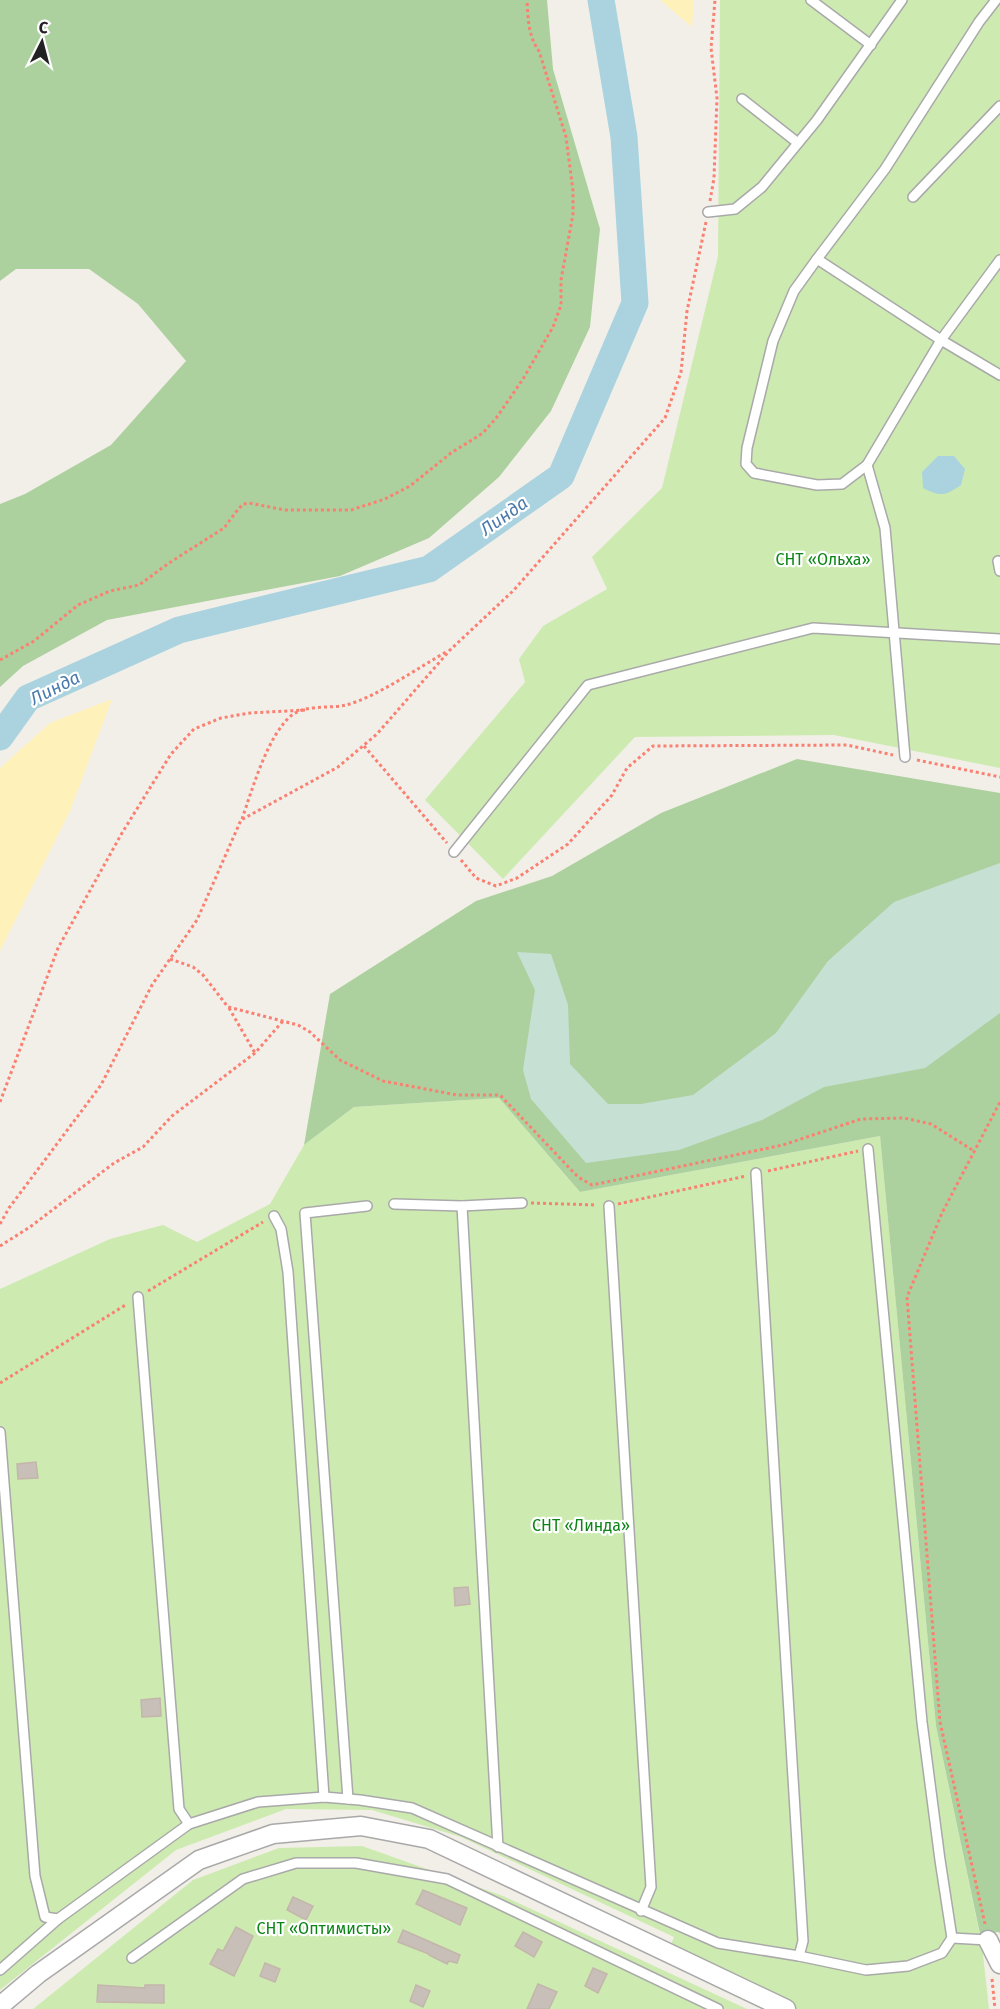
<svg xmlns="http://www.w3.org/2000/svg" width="1000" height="2009" font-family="'Fira Sans',sans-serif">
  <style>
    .grass { fill: #cdebb0 }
    .forest { fill: #add19e }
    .wetland { fill: #c6e0d4 }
    .sand { fill: #fff1ba }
    .water { fill: #aad3df }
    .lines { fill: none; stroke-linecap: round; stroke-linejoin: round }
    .river { stroke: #aad3df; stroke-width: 27 }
    .building { fill: #c7bfb8; stroke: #c4b6ab; stroke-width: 1.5 }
    .service-casing { stroke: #a9a9a9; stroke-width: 12 }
    .minor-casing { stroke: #a9a9a9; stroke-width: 21 }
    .path { stroke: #fa8072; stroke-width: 3; stroke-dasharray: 3 3; stroke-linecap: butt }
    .service { stroke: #fff; stroke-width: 9 }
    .minor { stroke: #fff; stroke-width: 18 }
    .labels { text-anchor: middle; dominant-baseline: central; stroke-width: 4.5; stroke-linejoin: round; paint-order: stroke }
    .park-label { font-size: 16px; fill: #0c8416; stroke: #fff }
    .water-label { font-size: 18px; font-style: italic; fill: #4a7aab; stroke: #fff }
  </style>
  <rect width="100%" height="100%" fill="#f2efe9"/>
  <!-- grass -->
  <g class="grass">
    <polygon points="720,0 1000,0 1000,768 834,735 635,737 503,879 425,800 525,682 519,659 543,626 607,589 592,557 662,488 718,256"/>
    <polygon points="499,1098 580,1192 880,1136 936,1726 982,1945 989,2009 796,2009 669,1949 674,1937 461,1837 372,1810 286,1809 176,1850 0,1990 0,1289 110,1239 163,1225 197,1242 270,1204 304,1145 354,1107"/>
    <polygon points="362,1846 503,1896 747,2009 33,2009 193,1880 279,1848"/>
  </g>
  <!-- forest -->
  <g class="forest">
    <polygon points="0,0 547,0 553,69 600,229 590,327 551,411 499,477 429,538 340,576 107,620 23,666 0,687 0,504 25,494 111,445 186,361 138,304 89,269 16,269 0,281"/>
    <polygon points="797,759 1000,793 1000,1934 999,1932 980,1934 936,1726 880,1136 580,1192 499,1098 354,1107 304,1145 330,994 476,901 552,876 661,813"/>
  </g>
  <!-- wetland -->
  <polygon class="wetland" points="1000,863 1000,1013 925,1068 824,1087 762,1120 679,1150 586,1163 531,1099 523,1070 535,990 517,952 551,954 568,1005 570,1064 608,1104 641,1104 693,1095 776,1033 828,961 894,902"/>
  <!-- sand -->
  <g class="sand">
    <polygon points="660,0 694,0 692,27"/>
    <polygon points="112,699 70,811 0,951 0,768 50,723"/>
  </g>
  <!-- water -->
  <path class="water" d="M938 456H954L965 469 961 485C945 496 941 497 923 488L922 472Z"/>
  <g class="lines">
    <!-- river -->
    <polyline class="river" points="0,737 28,698 179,630 429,569 561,476 635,303 624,137 601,0"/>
  </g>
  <!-- building -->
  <g class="building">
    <polygon points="36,1462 38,1478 18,1479 17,1464"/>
    <polygon points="468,1587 470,1604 455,1606 454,1588"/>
    <polygon points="160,1698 161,1716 142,1717 141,1700"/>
    <polygon points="423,1890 467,1908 460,1925 416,1904"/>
    <polygon points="293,1897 313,1906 306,1920 287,1910"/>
    <polygon points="236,1927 253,1936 234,1976 210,1964 218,1949 223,1951"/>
    <polygon points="403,1930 460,1955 457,1963 449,1961 447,1964 429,1955 429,1954 398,1942"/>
    <polygon points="523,1932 542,1942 534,1957 515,1946"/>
    <polygon points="265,1963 280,1969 275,1982 260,1976"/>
    <polygon points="593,1968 607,1974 598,1993 585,1986"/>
    <polygon points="538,1984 557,1992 549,2009 527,2009"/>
    <polygon points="98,1985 145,1988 145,1985 164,1985 164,2003 97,2002"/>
    <polygon points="416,1985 430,1991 423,2007 410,2001"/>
  </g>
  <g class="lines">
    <defs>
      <g id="service">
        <polyline points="811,0 871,45"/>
        <polyline points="742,99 798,143"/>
        <polyline points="913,197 1000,106"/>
        <polyline points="708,212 735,209 762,187 817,120 902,0"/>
        <polyline points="817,259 885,169 979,22 996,0"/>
        <polyline points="1000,260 941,340 867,465 842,484 817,485 754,473 746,464 747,448 773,341 794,291 817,259 941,340 1000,375"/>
        <polyline points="867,465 885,528 905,757"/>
        <polyline points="998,561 1000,571"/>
        <polyline points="454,852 588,685 813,628 1000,639"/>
        <polyline points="756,1173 803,1941 799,1956"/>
        <polyline points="394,1204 462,1206 522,1203"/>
        <polyline points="462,1206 498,1847"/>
        <polyline points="609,1206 651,1887 641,1911"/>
        <polyline points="274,1216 281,1229 288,1272 324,1797"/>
        <polyline points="138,1297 179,1809 189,1824"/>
        <polyline points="0,1432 35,1876 45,1917 58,1919"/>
        <polyline points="348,1799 305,1213 367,1206"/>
        <polyline points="952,1938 988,1940"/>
        <polyline points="132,1958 243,1879 296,1863 356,1863 447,1879 718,2009"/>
        <polyline points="0,1970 58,1919 189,1824 258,1802 324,1797 360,1800 412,1808 718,1943 799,1956 866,1970 908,1966 942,1953 952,1938 940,1860 922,1722 868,1149"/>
      </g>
      <g id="minor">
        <polyline points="988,1940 1000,1964"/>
        <polyline points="0,2006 38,1974 199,1860 273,1834 361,1826 429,1839 786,2009"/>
      </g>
    </defs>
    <!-- service casing -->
    <use href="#service" class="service-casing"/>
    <!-- minor casing -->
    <use href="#minor" class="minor-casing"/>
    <!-- path -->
    <g class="path">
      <polyline points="710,201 714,178 717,98 711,48 715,0"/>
      <path d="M0 660 34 641 78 605 110 591 139 585 169 563 224 528 236 512 243 504 249 503 285 510H351L385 499 410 486 451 453 483 433 497 417 523 379 553 327 561 305V280L573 214V191L566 137 539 51C528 36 528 18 527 0"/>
      <polyline points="364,746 447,843"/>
      <polyline points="917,760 1000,777"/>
      <path d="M242 819C252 790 268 734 292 715 307 704 329 709 346 705 377 697 419 667 448 651"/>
      <polyline points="461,860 476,878 496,886 517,878 568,844 612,795 627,768 653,746 847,745 893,755"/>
      <polyline points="170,959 193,967 203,975 228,1007 298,1025 310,1032 340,1060 383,1081 457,1095 500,1095 578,1177 592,1185 783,1145 861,1119 904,1118 931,1124 974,1151"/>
      <polyline points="229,1008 255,1053"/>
      <polyline points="0,1102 58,948 122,833 171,754 194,729 221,718 250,713 305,710"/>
      <polyline points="768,1171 858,1151"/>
      <polyline points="531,1203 597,1205"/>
      <polyline points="618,1204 746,1176"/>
      <polyline points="0,1224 9,1208 101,1085 152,985 197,920 241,820 338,767 377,734 450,650 514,590 665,418 681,372 687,311 706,222"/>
      <polyline points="0,1246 30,1227 114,1163 143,1147 172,1116 255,1053 283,1021"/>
      <polyline points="148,1291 263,1222"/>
      <polyline points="0,1383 127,1304"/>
      <polyline points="985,1924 940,1722 907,1297 942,1213 1000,1102"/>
      <polyline points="992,1979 995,2009"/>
    </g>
    <!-- service -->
    <use href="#service" class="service"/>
    <!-- minor -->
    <use href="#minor" class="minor"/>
  </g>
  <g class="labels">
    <!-- park labels -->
    <g class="park-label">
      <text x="823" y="559">СНТ «Ольха»</text>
      <text x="581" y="1525">СНТ «Линда»</text>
      <text x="324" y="1928">СНТ «Оптимисты»</text>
    </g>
    <!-- water labels -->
    <g class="water-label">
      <text transform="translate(504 516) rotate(-35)">Линда</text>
      <text transform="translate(55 688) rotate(-27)">Линда</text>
    </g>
  </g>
  <!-- north arrow -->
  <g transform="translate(42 42) rotate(6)" stroke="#ffffff" stroke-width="4.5" paint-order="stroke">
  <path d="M0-4.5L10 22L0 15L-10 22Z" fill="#222222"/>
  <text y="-9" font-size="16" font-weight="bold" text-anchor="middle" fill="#222222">С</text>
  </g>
</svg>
